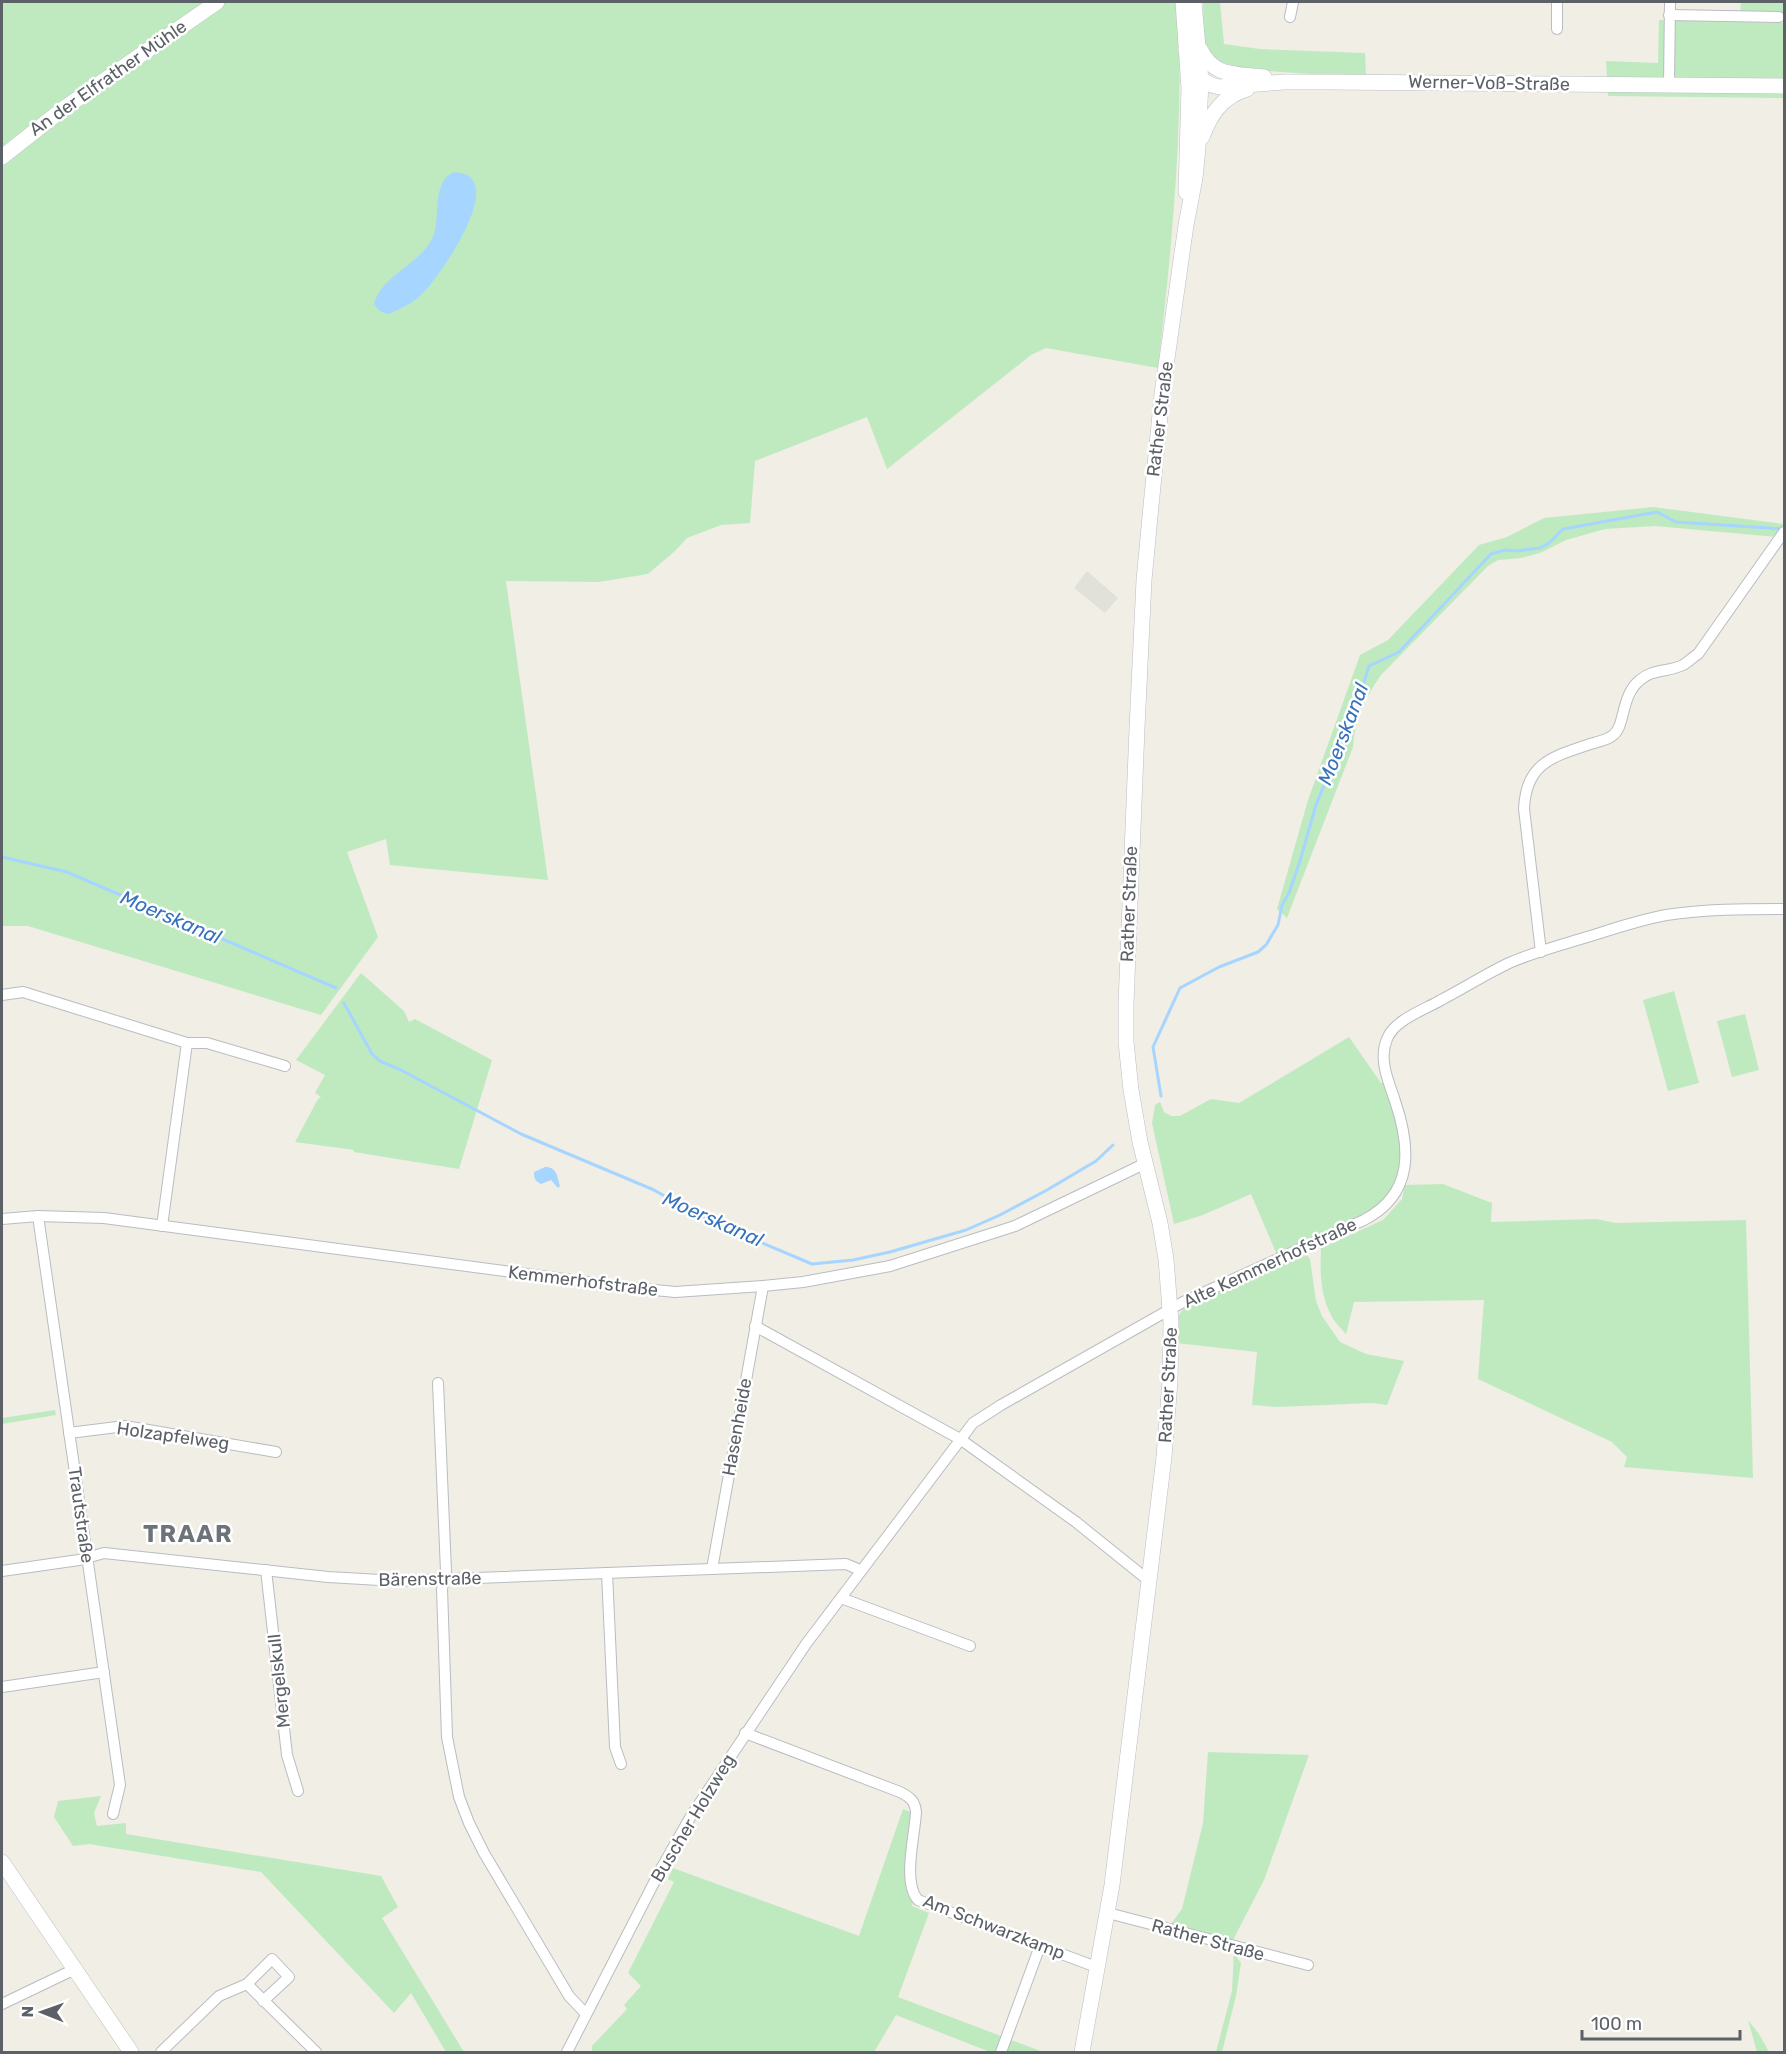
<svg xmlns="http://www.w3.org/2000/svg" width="1786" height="2054" font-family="Rubik,sans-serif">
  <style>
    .industrial { fill: #e1e0d9 }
    .green { fill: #bfeac0 }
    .water { fill: #a6d5ff }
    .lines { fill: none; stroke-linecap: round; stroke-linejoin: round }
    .stream { stroke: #a6d5ff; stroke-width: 3 }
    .street-casing { stroke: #b9bcc2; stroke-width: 12 }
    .secondary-casing { stroke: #babec4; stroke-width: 16 }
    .street { stroke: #fff; stroke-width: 10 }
    .secondary { stroke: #fff; stroke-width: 15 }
    .labels { text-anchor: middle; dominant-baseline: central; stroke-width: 5; stroke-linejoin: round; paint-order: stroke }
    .street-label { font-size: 18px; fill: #5c6167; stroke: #fff }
    .water-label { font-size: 20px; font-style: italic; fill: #3773bd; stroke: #fff }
    .district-label { font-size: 24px; font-weight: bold; letter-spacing: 1.5px; fill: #6d7379; stroke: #fff }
  </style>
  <rect width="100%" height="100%" fill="#f0eee5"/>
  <!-- industrial -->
  <polygon class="industrial" points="1087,571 1118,598 1105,613 1074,588"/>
  <!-- green -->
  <g class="green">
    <path d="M2 2H1178C1184 124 1172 246 1158 368L1046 348 1031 355 887 469 867 417 755 461 750 523 721 525 687 538 675 551 648 574 599 582 506 581 548 880 390 865 386 839 347 852 378 937 321 1015 28 926H2Z"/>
    <path d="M1203 2H1220L1224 44 1260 49 1365 53 1366 76C1340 75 1217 74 1207 53 1201 38 1204 17 1203 2Z"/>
    <polygon points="1741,2 1784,2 1784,14 1740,14"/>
    <polygon points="1659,20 1784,23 1784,98 1608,96 1606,61 1658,63"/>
    <path d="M1653 507 1784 524V525L1777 537 1655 526 1605 529 1566 540 1540 553 1521 558 1498 560 1488 566 1381 675C1365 698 1355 718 1353 747L1287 918 1277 909 1308 800 1360 655 1388 640 1479 545 1507 537 1544 518Z"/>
    <polygon points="361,973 404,1011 409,1022 415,1019 492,1060 459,1169 354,1152 354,1150 295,1142 318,1099 321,1097 315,1093 325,1075 296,1060"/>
    <polygon points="1674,991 1699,1083 1668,1091 1643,1000"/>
    <polygon points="1745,1014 1759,1070 1732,1077 1717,1021"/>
    <polygon points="1349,1037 1381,1083 1385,1083 1399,1132 1401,1159 1394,1188 1375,1210 1277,1255 1251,1194 1203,1215 1174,1224 1152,1123 1155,1105 1160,1102 1164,1112 1171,1116 1180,1116 1211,1099 1239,1103"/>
    <path d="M1443 1184 1492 1203 1491 1222 1596 1219 1616 1223 1746 1220 1753 1478 1624 1467 1627 1457 1612 1442 1478 1379 1484 1300 1354 1302 1346 1334C1341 1328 1334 1322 1331 1315 1320 1294 1320 1270 1321 1248L1383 1220 1402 1199 1405 1185Z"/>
    <polygon points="1304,1252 1310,1259 1316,1301 1322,1316 1340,1342 1366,1354 1404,1361 1387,1405 1372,1403 1277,1407 1252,1405 1257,1352 1176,1343 1177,1318 1186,1305"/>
    <polygon points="55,1410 56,1415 2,1424 2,1418"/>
    <polygon points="1208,1752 1309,1755 1264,1880 1233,1940 1171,1924 1182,1909 1203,1823"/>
    <polygon points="101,1796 94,1813 97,1826 126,1823 126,1834 381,1876 398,1907 382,1918 464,2052 446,2052 411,1993 394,2013 261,1872 89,1844 73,1846 54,1817 58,1801"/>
    <polygon points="903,1809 911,1812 905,1883 908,1895 913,1902 912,1906 929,1913 898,1997 1043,2052 990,2052 896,2015 874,2052 592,2052 592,2046 627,2009 624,2005 641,1986 628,1973 674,1882 668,1879 673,1868 859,1936"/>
    <polygon points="1234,1951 1237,1951 1237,1958 1241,1963 1236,1996 1222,2052 1216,2052 1232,1991"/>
    <polygon points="1748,2020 1759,2034 1769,2052 1757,2052"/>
  </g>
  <!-- water -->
  <g class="water">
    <path d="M454 172C459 173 467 173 471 178 493 200 438 279 421 295 412 304 399 309 389 314 381 313 378 310 374 304 382 275 418 266 432 239 442 220 430 182 454 172Z"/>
    <path d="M545 1167C557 1167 557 1176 560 1186L558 1188 551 1180 541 1184C535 1181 534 1178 534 1172Z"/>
  </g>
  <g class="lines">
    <!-- stream -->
    <g class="stream">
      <polyline points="2,857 67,872 336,988"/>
      <polyline points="344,1003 372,1054 380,1061 401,1070 521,1134 654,1190 703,1218 812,1264 853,1260 890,1252 966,1230 1000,1215 1047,1190 1096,1161 1113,1145"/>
      <polyline points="1161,1096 1153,1047 1180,988 1219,967 1258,952 1266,945 1278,925 1282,905 1289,893 1300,861 1316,805 1358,702 1369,666 1399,652 1491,554 1505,550 1516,551 1540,548 1549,543 1563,529 1657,512 1676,522 1783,529"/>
    </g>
    <defs>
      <g id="street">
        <polyline points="1557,2 1557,29"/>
        <polyline points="1669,15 1779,17"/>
        <polyline points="1290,17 1293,2"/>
        <polyline points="1669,85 1670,2"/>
        <path d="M1541 952 1524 809C1526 763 1552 757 1590 744 1597 742 1607 740 1612 736 1626 727 1620 696 1640 680 1652 669 1669 672 1683 665 1688 662 1693 657 1698 654L1784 532"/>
        <polyline points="2,995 23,992 187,1043 207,1043 285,1066"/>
        <polyline points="38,1216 120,1785 113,1814"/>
        <polyline points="2,1219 38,1216 104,1218 625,1287 675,1292 763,1286 803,1282 890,1266 1015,1226 1146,1163"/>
        <polyline points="162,1226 187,1043"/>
        <polyline points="755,1326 960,1439 1076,1522 1148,1580"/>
        <polyline points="438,1383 446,1571 442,1589 447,1737 459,1797 469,1823 484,1853 569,1996 586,2014"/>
        <polyline points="69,1433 125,1426 276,1452"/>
        <polyline points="712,1569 763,1286"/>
        <polyline points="266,1570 287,1755 298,1791"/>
        <polyline points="2,1571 79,1560 104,1553 328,1577 397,1581 846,1564 860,1570"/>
        <polyline points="607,1573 615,1747 621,1764"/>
        <polyline points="841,1598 970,1646"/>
        <polyline points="2,1687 104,1672"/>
        <path d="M745 1733 900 1792C910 1797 915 1801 916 1812 915 1835 902 1882 918 1900L1099 1968"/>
        <polyline points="1108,1913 1308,1965"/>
        <polyline points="247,1984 316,2052"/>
        <polyline points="2,2004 75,1969"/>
        <polyline points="161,2052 219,1996 247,1984 272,1959 289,1977 263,2001"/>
        <path d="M567 2052 661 1869 691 1816 806 1644 973 1423 1001 1405 1183 1302 1364 1220C1414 1194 1411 1148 1395 1101 1389 1082 1378 1060 1387 1039 1394 1020 1424 1010 1441 1000 1464 988 1486 974 1509 963 1534 952 1561 945 1587 937 1613 929 1639 920 1666 915 1705 909 1745 909 1784 909"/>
        <polyline points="1001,2052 1040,1946"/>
      </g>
      <g id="secondary">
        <polyline points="1183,2 1189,88 1186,192"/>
        <path d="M1200 49C1214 78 1236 73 1264 77"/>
        <path d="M1186 50C1192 69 1198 83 1219 87L1284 82H1329L1784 86"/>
        <path d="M1202 137C1211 113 1223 96 1247 89"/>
        <polyline points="2,157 63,109 217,2"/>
        <polyline points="2,1862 131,2052"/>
        <polyline points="1082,2052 1112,1885 1164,1457 1170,1381 1171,1323 1166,1259 1160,1223 1140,1142 1131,1090 1126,1042 1126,1004 1137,728 1144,580 1151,506 1162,394 1186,225 1195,178 1198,148 1201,81 1194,2"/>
      </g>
    </defs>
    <!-- street casing -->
    <use href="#street" class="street-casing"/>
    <!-- secondary casing -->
    <use href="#secondary" class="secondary-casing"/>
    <!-- street -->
    <use href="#street" class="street"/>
    <!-- secondary -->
    <use href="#secondary" class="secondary"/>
  </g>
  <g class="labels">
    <!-- street labels -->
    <g class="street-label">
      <text transform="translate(108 78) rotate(-35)">An der Elfrather Mühle</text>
      <text transform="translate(1489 83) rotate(1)">Werner-Voß-Straße</text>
      <text transform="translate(1160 419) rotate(-83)">Rather Straße</text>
      <text transform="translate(1129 904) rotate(-88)">Rather Straße</text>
      <text transform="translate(1270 1263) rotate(-25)">Alte Kemmerhofstraße</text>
      <text transform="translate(583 1281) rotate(7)">Kemmerhofstraße</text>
      <text transform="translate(1168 1385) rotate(-87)">Rather Straße</text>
      <text transform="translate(737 1427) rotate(-80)">Hasenheide</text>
      <text transform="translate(173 1436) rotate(8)">Holzapfelweg</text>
      <text transform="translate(81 1515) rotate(82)">Trautstraße</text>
      <text transform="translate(430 1579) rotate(-1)">Bärenstraße</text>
      <text transform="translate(279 1681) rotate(-96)">Mergelskull</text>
      <text transform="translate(693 1818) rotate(-59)">Buscher Holzweg</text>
      <text transform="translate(994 1927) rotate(21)">Am Schwarzkamp</text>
      <text transform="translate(1208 1940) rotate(15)">Rather Straße</text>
    </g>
    <!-- water labels -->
    <g class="water-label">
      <text transform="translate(1343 734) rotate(-69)">Moerskanal</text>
      <text transform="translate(171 917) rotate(23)">Moerskanal</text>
      <text transform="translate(713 1219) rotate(24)">Moerskanal</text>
    </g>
    <!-- district labels -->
    <g class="district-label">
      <text x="188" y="1534">TRAAR</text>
    </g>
  </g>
  <!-- border -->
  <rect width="1786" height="2054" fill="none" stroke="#5c6167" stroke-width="6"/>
  <!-- north arrow -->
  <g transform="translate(42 2012) rotate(271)" stroke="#ffffff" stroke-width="4.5" paint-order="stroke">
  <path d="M0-4.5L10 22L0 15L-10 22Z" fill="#5c6167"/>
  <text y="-9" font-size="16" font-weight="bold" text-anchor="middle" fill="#5c6167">N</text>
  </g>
  <!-- scale -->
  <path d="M1582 2030v9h158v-9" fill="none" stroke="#5c6167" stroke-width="3"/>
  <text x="1591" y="2030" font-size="18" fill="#5c6167" stroke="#ffffff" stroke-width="4.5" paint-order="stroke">100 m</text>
</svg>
